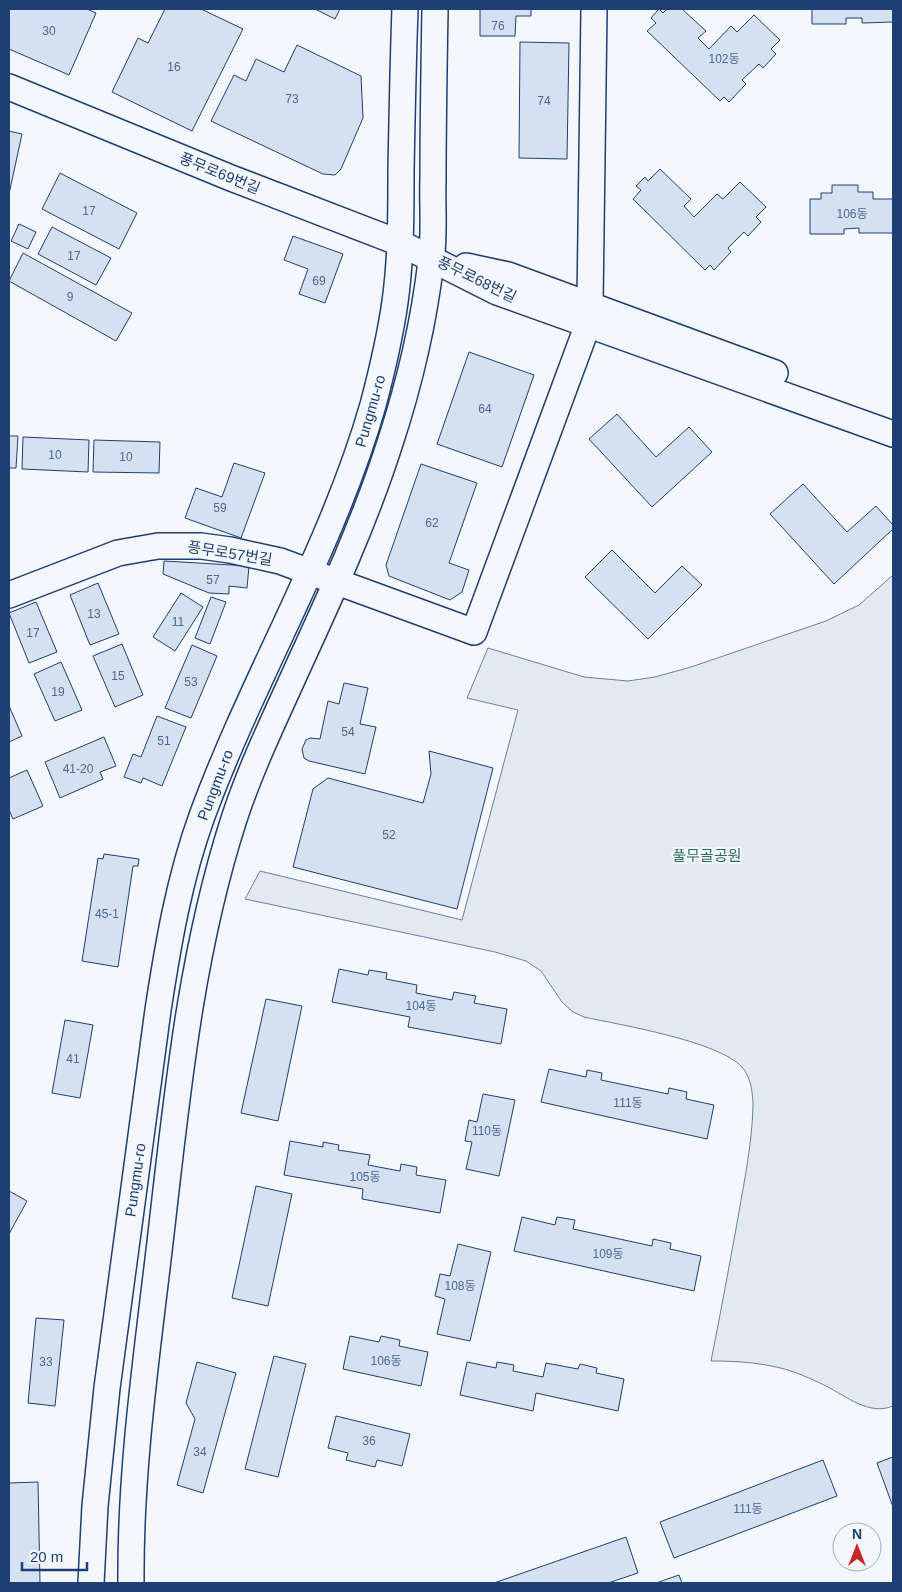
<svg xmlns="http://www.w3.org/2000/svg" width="902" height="1592" font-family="Arial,'Noto Sans KR',sans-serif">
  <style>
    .green { fill: #e3e9f0; stroke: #687fa3 }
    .building { fill: #d5e0f0; stroke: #1d3f73 }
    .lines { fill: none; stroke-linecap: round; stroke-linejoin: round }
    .minor-casing { stroke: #1d3f73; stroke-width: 28 }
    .minor { stroke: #f4f7fb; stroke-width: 25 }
    .labels { text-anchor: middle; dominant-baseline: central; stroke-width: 4; stroke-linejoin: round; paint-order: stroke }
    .number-label { font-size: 12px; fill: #4b6792 }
    .street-label { font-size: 15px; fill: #1d3f73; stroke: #f4f7fb }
    .park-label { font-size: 15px; fill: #2c6c60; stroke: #f4f7fb }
  </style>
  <rect width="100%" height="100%" fill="#f4f7fb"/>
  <!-- green -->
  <path class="green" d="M893 575V1406C869 1416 846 1396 826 1386 816 1381 805 1376 794 1372 768 1363 739 1361 711 1361 721 1311 730 1262 739 1212 745 1177 752 1142 753 1107 753 1094 751 1077 742 1067 718 1041 621 1025 584 1017L573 1012 562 1002 541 971 526 961 495 952 245 899 260 871 462 920 518 710 467 698 488 648 584 677 628 681 655 677 691 667 826 621 859 605Z"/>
  <!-- building -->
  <g class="building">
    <polygon points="9,9 87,9 96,13 69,75 9,49"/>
    <polygon points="165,9 201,9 243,29 192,131 112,92 138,38 148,43"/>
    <polygon points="315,9 340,9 335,19"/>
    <polygon points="480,9 531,9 531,16 516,16 515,36 480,36"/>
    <polygon points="659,9 663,13 667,9 682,9 706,31 698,38 709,49 731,26 737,32 754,15 780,40 771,49 776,54 763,68 759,64 742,80 746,84 729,102 724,97 720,101 647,31 656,23 651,18"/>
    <polygon points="812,9 893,9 893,22 862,23 862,18 846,18 846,24 812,24"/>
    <polygon points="520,42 569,43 567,159 519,158"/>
    <polygon points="297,45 361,76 363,118 341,169 335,175 323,174 211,121 234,75 246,81 256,59 284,72"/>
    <polygon points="9,131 22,134 9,194"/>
    <polygon points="660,169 691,199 684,206 694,217 717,194 723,199 740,182 766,207 756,217 761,222 748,236 744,232 728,248 731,252 714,270 710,265 705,270 633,199 641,190 636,186 645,177 648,181"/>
    <polygon points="60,173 137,213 119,249 42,209"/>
    <polygon points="832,185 858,185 858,192 873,192 873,199 893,199 893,233 859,233 859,228 844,229 844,234 810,234 810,199 821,199 821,193 832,193"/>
    <polygon points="19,224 36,232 28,249 11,241"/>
    <polygon points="52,227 111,258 96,285 38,254"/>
    <polygon points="293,236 343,254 325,303 299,294 308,269 284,260"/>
    <polygon points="23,253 132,313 116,341 9,281"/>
    <polygon points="469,352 534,375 502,467 437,444"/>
    <polygon points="617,414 656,457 689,427 712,452 652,507 589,439"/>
    <polygon points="9,436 18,436 16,468 9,468"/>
    <polygon points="23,437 89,440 88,472 22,469"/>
    <polygon points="94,440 160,442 159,473 93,472"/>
    <polygon points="234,463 265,473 241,538 185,518 196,488 222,497"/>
    <polygon points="421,464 477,483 449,563 469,570 462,592 450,600 389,576 386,565"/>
    <polygon points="803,484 847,532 876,506 893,525 893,529 834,584 770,514"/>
    <polygon points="612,550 655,593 682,566 702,585 648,639 585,577"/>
    <polygon points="164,561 249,566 247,588 229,586 229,594 209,593 163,574"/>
    <polygon points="98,583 119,634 90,645 70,595"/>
    <polygon points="181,593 203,607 175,651 153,637"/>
    <polygon points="211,597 226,602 210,644 195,638"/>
    <polygon points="36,602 57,652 29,663 9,613"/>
    <polygon points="122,644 143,695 115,707 93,656"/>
    <polygon points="192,645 217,656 191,718 165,708"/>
    <polygon points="61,662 82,710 55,721 34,674"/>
    <polygon points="344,683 368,688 360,724 376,727 365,774 309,761 304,758 302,749 306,740 310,738 320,739 328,701 339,704"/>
    <polygon points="9,706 22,736 9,742"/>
    <polygon points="157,716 186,727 162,786 143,778 141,783 124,777 133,754 141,757"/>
    <polygon points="104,737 116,766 100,772 103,779 60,798 45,762"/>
    <polygon points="429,751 493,768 457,909 293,867 313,789 328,778 423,803 431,774"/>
    <polygon points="27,770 43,806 13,819 9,810 9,778"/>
    <polygon points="104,854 139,859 138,866 133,866 118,967 82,961 98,858 103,859"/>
    <polygon points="339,969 368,975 369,970 387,973 386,979 417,985 416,993 452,1000 454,992 476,996 474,1003 507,1009 501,1044 408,1027 410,1017 332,1002"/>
    <polygon points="266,999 302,1006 278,1121 241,1113"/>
    <polygon points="65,1020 93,1025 80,1098 52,1093"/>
    <polygon points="549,1069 586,1077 587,1070 602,1073 601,1080 668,1094 669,1088 687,1092 686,1099 714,1105 707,1139 541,1102"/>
    <polygon points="483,1094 515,1100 499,1176 466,1169 472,1142 465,1141 469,1120 477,1122"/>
    <polygon points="290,1141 323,1147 323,1142 339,1145 338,1150 370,1155 368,1165 400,1171 401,1164 417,1167 416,1175 446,1180 440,1213 362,1199 363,1189 284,1175"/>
    <polygon points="256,1186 292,1194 268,1306 232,1298"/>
    <polygon points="9,1191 27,1201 9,1234"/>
    <polygon points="522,1217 555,1225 557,1217 575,1220 573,1229 652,1246 653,1239 671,1243 670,1249 701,1256 694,1291 514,1251"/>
    <polygon points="458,1244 491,1252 470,1341 437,1334 445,1299 435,1296 440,1274 450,1276"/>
    <polygon points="36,1318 64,1320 55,1406 28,1403"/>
    <polygon points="350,1336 379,1342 381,1336 400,1340 399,1346 428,1352 421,1386 343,1369"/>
    <polygon points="274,1356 306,1364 278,1477 245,1469"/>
    <polygon points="197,1362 236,1373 203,1493 177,1485 195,1419 186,1403"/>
    <polygon points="467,1362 496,1368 497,1362 514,1365 513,1371 543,1377 546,1363 578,1369 580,1364 597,1368 596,1373 624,1379 618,1411 536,1393 533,1411 460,1395"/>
    <polygon points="336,1416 410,1434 402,1466 377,1460 375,1467 346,1460 348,1453 328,1448"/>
    <polygon points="893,1457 893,1507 877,1463"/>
    <polygon points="823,1460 837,1496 674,1558 660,1522"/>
    <polygon points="38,1482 40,1583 9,1583 9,1483"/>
    <polygon points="626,1537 638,1573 608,1583 494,1583"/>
    <polygon points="679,1575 682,1583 656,1583"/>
  </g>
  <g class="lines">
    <defs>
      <g id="minor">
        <polyline points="9,87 231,178 400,243 497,292 893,434"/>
        <polyline points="466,266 508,275 775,373"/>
        <polyline points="590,304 594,9"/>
        <polyline points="9,595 118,553 158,546 201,546 230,550 280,561 474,632 588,324"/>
        <path d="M91 1583 95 1506 107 1388 158 1010C168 945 179 879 202 816 253 677 332 548 373 405 382 371 390 337 395 302 401 259 401 215 401 171 402 117 403 63 405 9"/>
        <path d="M131 1583C130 1472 146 1361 159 1251 176 1106 189 958 234 819 251 767 275 718 297 669 331 595 365 521 390 443 409 385 424 322 431 261 435 234 432 206 433 180 433 123 434 66 435 9"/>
      </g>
    </defs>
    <!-- minor casing -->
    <use href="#minor" class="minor-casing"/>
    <!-- minor -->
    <use href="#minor" class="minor"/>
  </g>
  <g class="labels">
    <!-- number labels -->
    <g class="number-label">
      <text x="498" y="26">76</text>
      <text x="49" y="31">30</text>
      <text x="724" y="59">102동</text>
      <text x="174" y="67">16</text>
      <text x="292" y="99">73</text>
      <text x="544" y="101">74</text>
      <text x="89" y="211">17</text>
      <text x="852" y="214">106동</text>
      <text x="74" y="256">17</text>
      <text x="319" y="281">69</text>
      <text x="70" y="297">9</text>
      <text x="485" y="409">64</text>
      <text x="55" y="455">10</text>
      <text x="126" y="457">10</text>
      <text x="220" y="508">59</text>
      <text x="432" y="523">62</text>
      <text x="213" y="580">57</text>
      <text x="94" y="614">13</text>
      <text x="178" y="622">11</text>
      <text x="33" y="633">17</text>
      <text x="118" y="676">15</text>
      <text x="191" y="682">53</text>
      <text x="58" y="692">19</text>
      <text x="348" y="732">54</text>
      <text x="164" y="741">51</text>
      <text x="78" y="769">41-20</text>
      <text x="389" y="835">52</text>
      <text x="107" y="914">45-1</text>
      <text x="421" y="1006">104동</text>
      <text x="73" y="1059">41</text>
      <text x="628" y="1103">111동</text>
      <text x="487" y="1131">110동</text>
      <text x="365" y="1177">105동</text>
      <text x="608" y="1254">109동</text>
      <text x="460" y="1286">108동</text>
      <text x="386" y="1361">106동</text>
      <text x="46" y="1362">33</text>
      <text x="369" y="1441">36</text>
      <text x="200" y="1452">34</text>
      <text x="748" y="1509">111동</text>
    </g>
    <!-- street labels -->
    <g class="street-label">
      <text transform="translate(220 173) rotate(22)">풍무로69번길</text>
      <text transform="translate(477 279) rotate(26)">풍무로68번길</text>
      <text transform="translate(370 411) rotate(-74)">Pungmu-ro</text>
      <text transform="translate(230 553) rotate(9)">풍무로57번길</text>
      <text transform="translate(215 785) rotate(-69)">Pungmu-ro</text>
      <text transform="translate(135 1180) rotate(-82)">Pungmu-ro</text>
    </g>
    <!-- park labels -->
    <g class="park-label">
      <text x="707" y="855">풀무골공원</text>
    </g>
  </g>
  <!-- border -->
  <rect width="902" height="1592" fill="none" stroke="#1d3f73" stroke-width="20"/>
  <!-- north arrow -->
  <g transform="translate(857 1547)"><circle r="24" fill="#f4f7fb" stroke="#9eadc5"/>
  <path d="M0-4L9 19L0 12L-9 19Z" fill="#c62828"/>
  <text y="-8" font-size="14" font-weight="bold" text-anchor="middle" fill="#1d3f73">N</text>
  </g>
  <!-- scale -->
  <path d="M22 1562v8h65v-8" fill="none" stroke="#1d3f73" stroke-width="2.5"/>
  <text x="30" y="1562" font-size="15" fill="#1d3f73" stroke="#f4f7fb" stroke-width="4" paint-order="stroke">20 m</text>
</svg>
